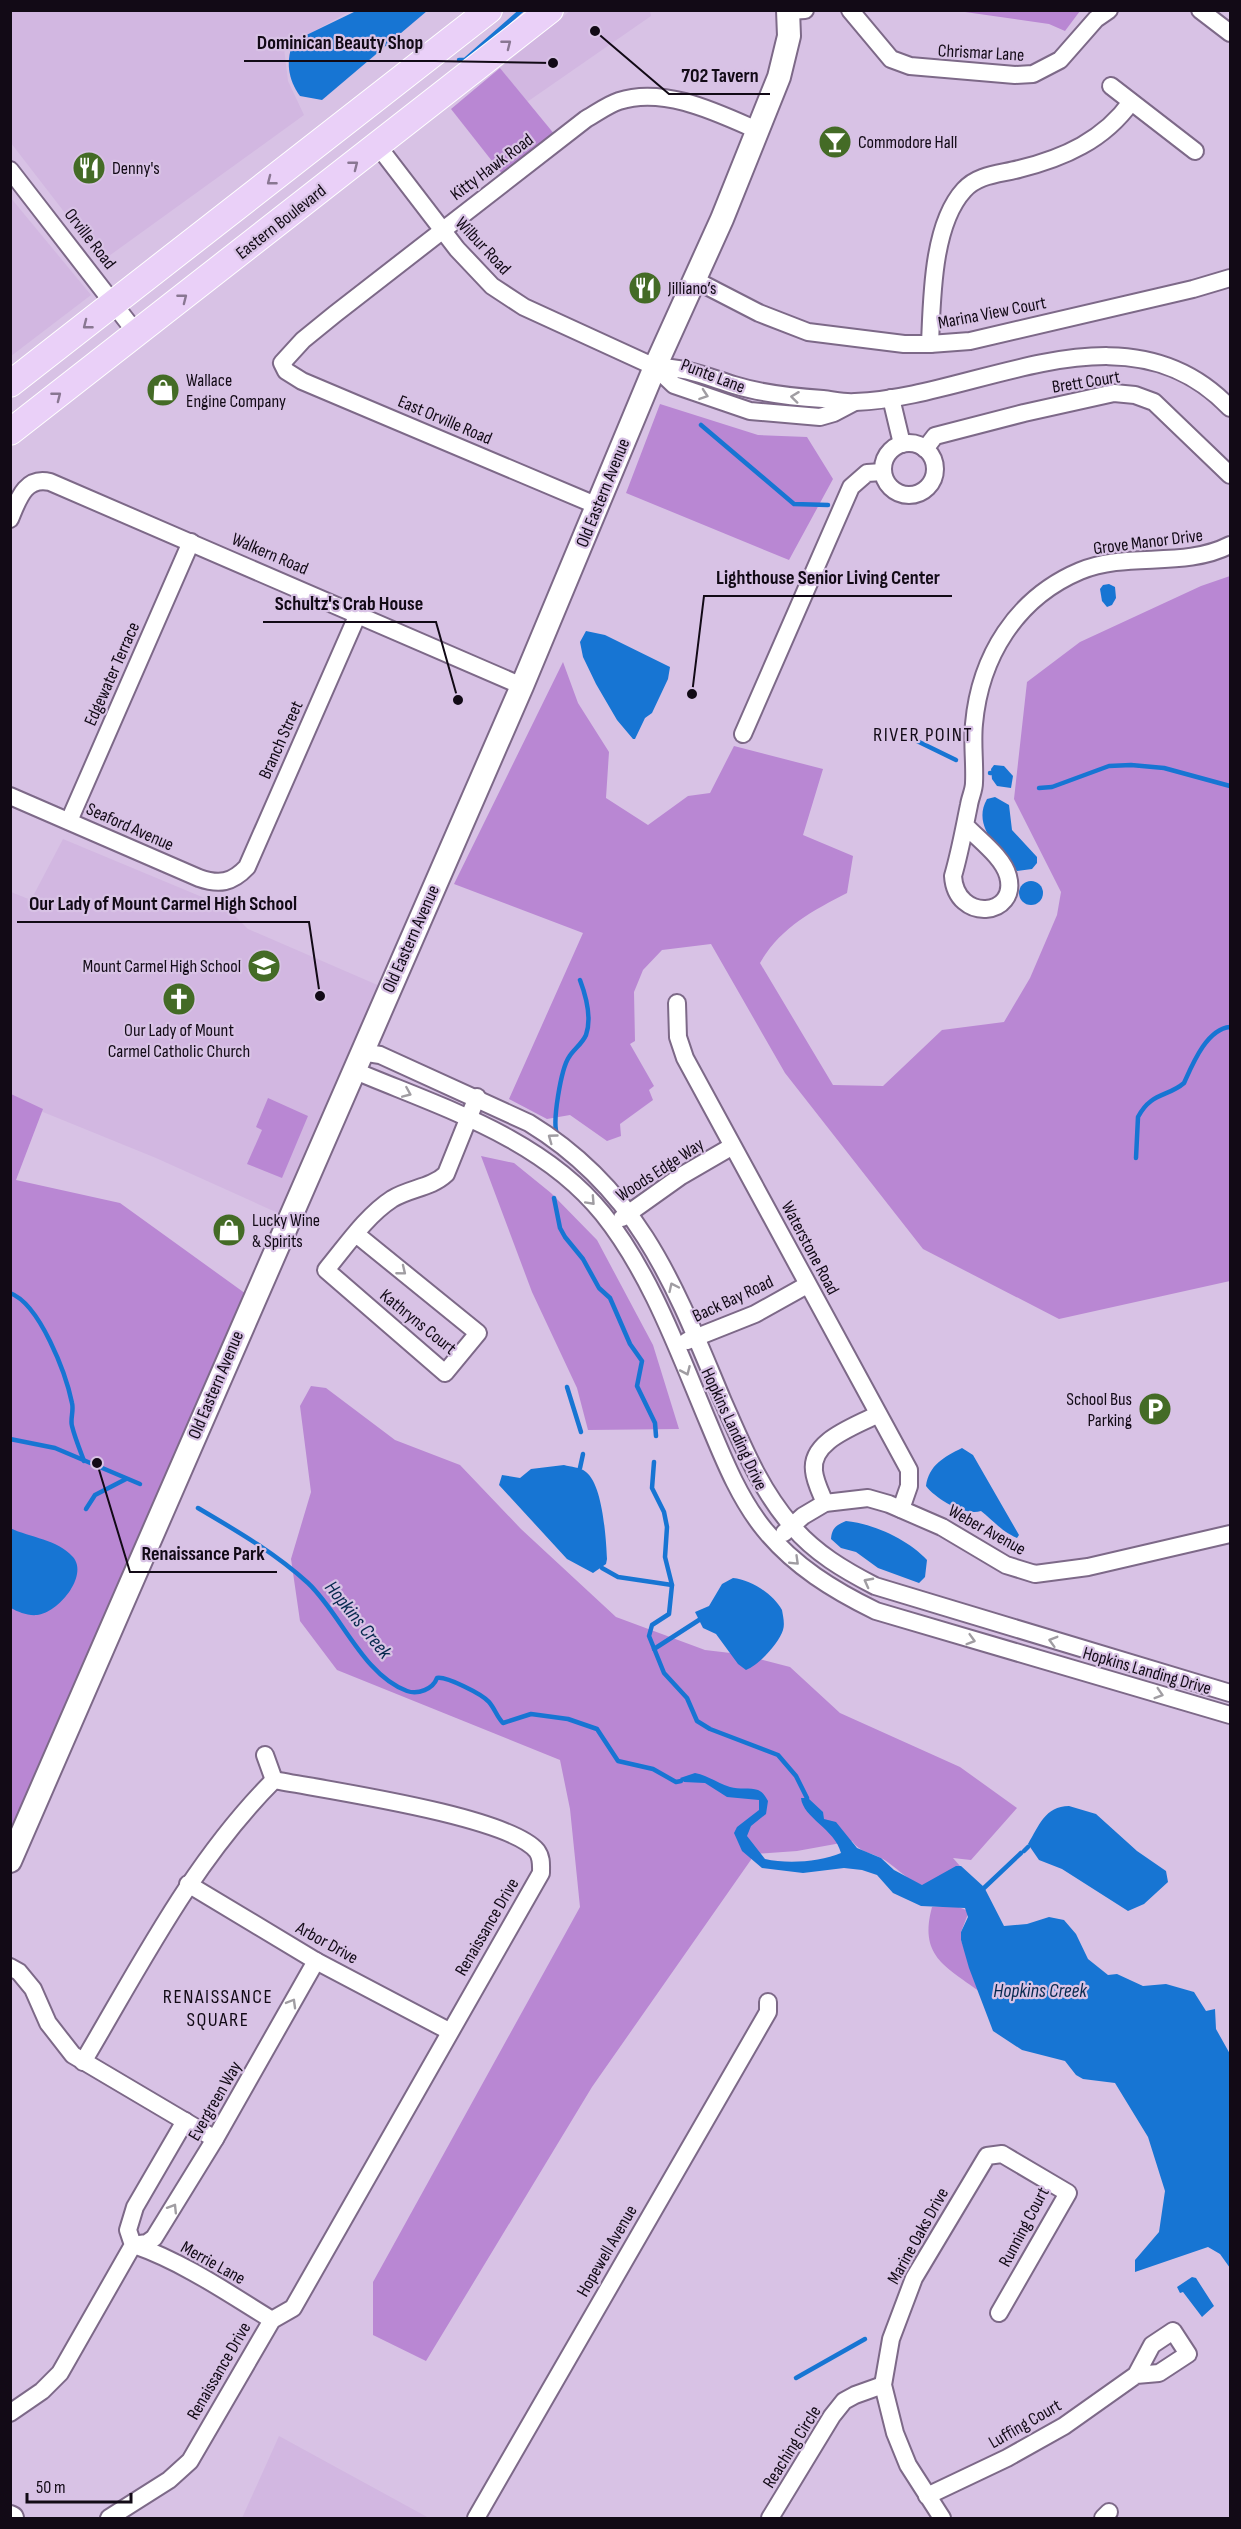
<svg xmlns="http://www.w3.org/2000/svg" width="1241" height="2529" font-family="'Sofia Sans Condensed',sans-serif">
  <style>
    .built { fill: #d2b7e1 }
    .green { fill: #b987d3 }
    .water { fill: #1775d3 }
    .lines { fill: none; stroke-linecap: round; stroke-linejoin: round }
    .stream { stroke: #1775d3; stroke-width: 4.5 }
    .street-casing { stroke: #7d6988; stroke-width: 20 }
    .secondary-casing { stroke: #7d6988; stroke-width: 26 }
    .primary-casing { stroke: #fff; stroke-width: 28 }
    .street { stroke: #fff; stroke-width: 16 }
    .secondary { stroke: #fff; stroke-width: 22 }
    .primary { stroke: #ead0f8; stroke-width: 26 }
    .oneway { stroke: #897792 }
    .oneway2 { stroke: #a09da2 }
    .labels { text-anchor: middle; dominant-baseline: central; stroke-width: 4.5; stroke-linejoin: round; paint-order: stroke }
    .street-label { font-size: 18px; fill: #120a16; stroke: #d8c2e5 }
    .poi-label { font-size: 18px; fill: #120a16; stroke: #d8c2e5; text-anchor: start }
    .neighbourhood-label { font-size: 20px; letter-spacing: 1.5px; fill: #120a16; stroke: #d8c2e5 }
    .water-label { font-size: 20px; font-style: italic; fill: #06294e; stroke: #d8c2e5 }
    .leader { fill: none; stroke: #120a16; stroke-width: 2 }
    .callout-dot { fill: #120a16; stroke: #d8c2e5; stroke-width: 2 }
    .callout-label { font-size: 20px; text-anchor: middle; font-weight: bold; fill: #120a16; stroke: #d8c2e5; stroke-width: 4.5; stroke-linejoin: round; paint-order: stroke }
  </style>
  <rect width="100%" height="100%" fill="#d8c2e5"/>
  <!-- built -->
  <g class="built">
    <polygon points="11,11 350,11 284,48 288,81 304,115 102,261 11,143"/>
    <polygon points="570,11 650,11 651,16 527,102 500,68"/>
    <polygon points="10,197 91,295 11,356 10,356"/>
    <polygon points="63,839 226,907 248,929 389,990 289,1218 156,1158 11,1099 11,892 31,900"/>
    <polygon points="279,2436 429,2518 242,2518"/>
  </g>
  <!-- green -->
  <g class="green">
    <polygon points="958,11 1080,10 1080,11 1065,31 1049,24"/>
    <polygon points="500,68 555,135 503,175 451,109"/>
    <polygon points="660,404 758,435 807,437 833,479 789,560 626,493"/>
    <path d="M1230 576V1281L1059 1319 923 1249 785 1073 711 944 662 950 643 970 634 992 635 1041 630 1044 654 1086 649 1090 653 1100 620 1124 621 1136 607 1141 570 1115 547 1119 509 1099 583 933 454 884 563 662 578 703 609 752 606 798 648 825 688 796 710 793 734 746 823 769 803 835 853 856 847 893C812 911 780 928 760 963L833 1085 883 1086 942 1030 1004 1022 1030 978 1057 915 1061 892 1014 799 1027 682 1080 642 1201 586Z"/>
    <polygon points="11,1094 43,1109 16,1180 120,1203 253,1299 11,1861"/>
    <polygon points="268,1098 308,1116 282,1178 247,1164 262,1130 256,1127"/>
    <polygon points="481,1156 514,1163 551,1193 597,1240 653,1345 679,1429 588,1430 577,1388 532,1292"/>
    <path d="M311 1386 326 1388 395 1440 460 1465 521 1529 616 1617 705 1650 739 1654 790 1667 840 1713 960 1767 1017 1808 971 1860 953 1858 960 1866 925 1886C908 1882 896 1866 881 1858 869 1852 860 1852 852 1841L797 1851 755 1854 592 2087 426 2361 373 2335V2282L580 1907 570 1809 560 1760 337 1670 300 1621 291 1559 311 1492 300 1406Z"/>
    <path d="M956 1906 966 1910 968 1914 961 1932V1940L979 1991C944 1966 919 1955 932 1907Z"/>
  </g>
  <!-- water -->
  <g class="water">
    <path d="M356 11H427L322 100 300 96C288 80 285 60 294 41Z"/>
    <polygon points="1109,584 1115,587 1116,598 1112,605 1107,607 1102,601 1100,589 1103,585"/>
    <polygon points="586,631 605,635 670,667 668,679 652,713 645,718 635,739 633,739 617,720 596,684 583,657 580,642"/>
    <polygon points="994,765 1004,766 1013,776 1011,788 997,786 992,779 991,769"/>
    <path d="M995 797 1009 805 1012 830 1037 857V863L1032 869 1017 871C1001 851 971 827 987 799Z"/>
    <circle cx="1031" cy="893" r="12"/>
    <path d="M962 1448 973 1455 1019 1535 1017 1538C1001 1531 995 1522 981 1511 964 1516 936 1499 926 1486 929 1465 944 1457 962 1448Z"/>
    <path d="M564 1465C571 1467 580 1467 586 1472 603 1485 606 1539 607 1559L606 1564 593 1573 567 1559 499 1485 502 1475 520 1478 531 1469Z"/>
    <path d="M846 1521C872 1523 909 1540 927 1560L925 1577 919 1583 878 1568 856 1552 841 1548 831 1539C832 1528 836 1525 846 1521Z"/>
    <path d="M10 1528C31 1538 57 1539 73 1557 89 1576 58 1613 37 1615 28 1616 18 1612 11 1608Z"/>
    <path d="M733 1578C752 1580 773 1594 782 1610 783 1616 785 1624 783 1630 779 1643 759 1665 746 1670L738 1664 716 1634 703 1628 695 1612 709 1606 722 1584Z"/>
    <path d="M695 1773C709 1776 717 1783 730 1787 739 1790 750 1787 758 1790 763 1792 765 1796 768 1801L766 1814 751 1826 747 1836 765 1859C787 1864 820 1862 841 1853 835 1829 803 1818 801 1798H808L823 1812 824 1819 836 1822 857 1848 881 1858 894 1870 922 1885 956 1866H961L984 1887 1004 1926 1027 1924 1049 1917 1064 1920 1076 1934 1088 1959 1108 1975 1117 1974 1143 1986 1166 1984 1194 1992 1206 2011 1215 2009 1216 2029 1230 2054V2268L1220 2254 1208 2247 1135 2272V2260L1159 2232 1165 2191 1148 2137 1115 2083 1083 2079 1076 2075 1065 2061 1022 2050 993 2031 969 1968 961 1940V1932L968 1917 965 1908 921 1906 893 1893 877 1875 862 1870 844 1868 803 1873 762 1868 742 1851 734 1833 737 1827 759 1810V1800L727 1797 705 1783 684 1782 680 1778Z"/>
    <path d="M1069 1806 1096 1814 1137 1851 1166 1871 1168 1882 1144 1904 1128 1911 1062 1869 1039 1860 1028 1844C1039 1826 1045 1806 1069 1806Z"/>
    <polygon points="1192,2277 1196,2278 1214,2306 1202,2317 1183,2292 1180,2293 1177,2287"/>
  </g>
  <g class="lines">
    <!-- stream -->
    <g class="stream">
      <polyline points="459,60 465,60 522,10"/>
      <polyline points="701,425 794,504 828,505"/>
      <polyline points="1104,554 1104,548"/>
      <polyline points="917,741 956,760"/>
      <polyline points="990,773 991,773"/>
      <polyline points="1039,788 1052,787 1109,766 1131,765 1164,768 1230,786"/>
      <path d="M557 1134C552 1122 561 1069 569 1057 574 1049 582 1044 586 1035 592 1018 586 996 580 980"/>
      <path d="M1136 1158 1138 1117C1151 1092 1168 1097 1184 1083 1193 1063 1207 1029 1230 1027"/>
      <polyline points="554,1198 560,1228 565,1237 583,1259 599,1288 610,1298 630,1344 642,1361 637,1386 655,1423 656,1436"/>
      <path d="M10 1293C40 1304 66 1374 72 1403 74 1411 70 1419 72 1426 75 1438 80 1450 84 1461"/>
      <polyline points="567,1387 581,1432"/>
      <polyline points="10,1439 55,1448 140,1484"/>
      <polyline points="654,1462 652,1488 664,1512 667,1527 665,1557 672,1585 669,1614 652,1625 649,1636 664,1673 687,1698 697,1721 710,1729 778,1755 796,1776 807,1798"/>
      <polyline points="580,1468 583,1454"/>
      <path d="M198 1508C237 1531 275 1553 308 1583 341 1614 363 1675 407 1691 418 1695 433 1689 437 1678 446 1676 482 1694 489 1702 495 1709 497 1717 503 1723L531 1714 568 1719 597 1729 618 1761 653 1769 676 1782 681 1781"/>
      <polyline points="86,1509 95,1495 126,1479"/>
      <polyline points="602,1568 618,1577 672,1585"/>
      <polyline points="654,1649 699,1620"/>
      <polyline points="1024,1851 1028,1847"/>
      <polyline points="984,1888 1021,1853"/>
      <polyline points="796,2378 865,2339"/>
    </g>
    <defs>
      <g id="street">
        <polyline points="850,10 891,59 910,66 1015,75 1033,74 1060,60 1096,19 1109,10"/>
        <polyline points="1200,10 1230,33"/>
        <polyline points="788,11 805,10"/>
        <polyline points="1111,86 1195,151"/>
        <polyline points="378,146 457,249 492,286 524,307 655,367 674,385 750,411 820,417 834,413 853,403"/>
        <polyline points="10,170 137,334"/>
        <polyline points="695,280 759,313 808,332 904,344 930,344 970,341 1193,289 1230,278"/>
        <path d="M930 344C932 299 932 225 964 190 978 174 1001 174 1019 169 1064 158 1104 140 1131 102"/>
        <path d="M655 367C685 367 705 376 734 385 763 394 793 397 823 399 833 400 844 403 855 402 977 398 1125 297 1230 408"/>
        <polyline points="891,398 902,444"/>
        <circle cx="909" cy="469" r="26"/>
        <polyline points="925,449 935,436 1024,413 1114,393 1135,395 1154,402 1230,475"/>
        <path d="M598 506 302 381 286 371 282 363 303 340 335 314 586 119C597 113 607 105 619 101 664 86 718 113 759 131"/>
        <path d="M10 519C18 500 25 476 50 482L522 686"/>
        <polyline points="743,734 851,487 867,473 883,472"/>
        <path d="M10 796 199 878C219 885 232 883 247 867L358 614"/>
        <polyline points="69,821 191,542"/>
        <path d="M966 826C979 840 1003 857 1008 876 1019 917 956 923 953 876 960 852 964 829 969 805 970 798 974 790 974 783 975 763 972 743 974 724 980 657 1016 598 1080 571 1128 551 1183 569 1230 545"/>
        <polyline points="677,1003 678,1037 685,1058 909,1470 909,1486 901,1509"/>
        <path d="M361 1052 380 1055 529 1123C639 1190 675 1286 722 1399 742 1444 759 1488 792 1526 815 1553 844 1570 875 1586L1230 1693"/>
        <path d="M353 1070C440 1107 541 1137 603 1214 651 1274 679 1353 709 1424 724 1460 739 1498 764 1529 794 1566 833 1590 876 1611L1230 1715"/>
        <polyline points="622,1218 681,1176 731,1147"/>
        <path d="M356 1234 478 1333 445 1373 326 1270C346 1246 366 1216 392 1199 410 1188 431 1188 446 1174L477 1097"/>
        <polyline points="687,1341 755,1314 807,1285"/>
        <path d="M825 1503C821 1493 815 1482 814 1471 810 1440 857 1426 878 1414"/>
        <polyline points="784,1533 803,1516 825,1503 868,1498 889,1504 942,1527 1006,1565 1035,1574 1088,1567 1230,1534"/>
        <polyline points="265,1755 274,1780"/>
        <polyline points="188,1884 316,1961 449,2031"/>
        <polyline points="10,1967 19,1972 33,1989 48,2023 73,2055 215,2139"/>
        <path d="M83 2062C141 1964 193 1861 274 1780 325 1790 509 1816 537 1851 542 1858 541 1865 541 1873L293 2308 272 2320 190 2461 169 2480 109 2518"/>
        <polyline points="133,2245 147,2243 154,2238 215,2139 316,1961"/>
        <path d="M134 2245C183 2262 228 2293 272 2320"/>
        <polyline points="10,2413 42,2391 60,2373 133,2245 128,2230 135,2207 185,2121"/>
        <polyline points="927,2496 1007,2458 1064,2426 1136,2375 1152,2345 1173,2331 1188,2354 1159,2373 1136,2375"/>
        <polyline points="476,2518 768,2012 768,2002"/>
        <polyline points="770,2518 832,2416 844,2401 855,2395 883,2385"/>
        <polyline points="942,2518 908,2465 895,2433 883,2385 891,2339 914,2278 987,2156 1002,2154 1068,2193 999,2313"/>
        <polyline points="1103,2518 1109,2512"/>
      </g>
      <g id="secondary">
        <polyline points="10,1861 522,686 655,367 722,219 779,77 789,36 788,10"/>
        <polyline points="10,2517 12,2518"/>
      </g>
      <g id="primary">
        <polyline points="10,384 489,10"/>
        <polyline points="10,432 550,10"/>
      </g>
    </defs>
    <!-- street casing -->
    <use href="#street" class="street-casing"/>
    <!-- secondary casing -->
    <use href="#secondary" class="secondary-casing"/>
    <!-- primary casing -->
    <use href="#primary" class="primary-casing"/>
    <!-- street -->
    <use href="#street" class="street"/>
    <!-- secondary -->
    <use href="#secondary" class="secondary"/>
    <!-- primary -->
    <use href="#primary" class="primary"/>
  </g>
  <!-- one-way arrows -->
  <defs><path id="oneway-chevron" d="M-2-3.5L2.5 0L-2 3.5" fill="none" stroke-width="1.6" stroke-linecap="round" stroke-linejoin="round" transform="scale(1.5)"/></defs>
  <g class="oneway">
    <use href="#oneway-chevron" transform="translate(507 44) rotate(-38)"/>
    <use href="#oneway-chevron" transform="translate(354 165) rotate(-38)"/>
    <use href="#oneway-chevron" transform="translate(271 181) rotate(142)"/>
    <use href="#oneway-chevron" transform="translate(183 298) rotate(-38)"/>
    <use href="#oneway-chevron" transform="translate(87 325) rotate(142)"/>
    <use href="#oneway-chevron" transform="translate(57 396) rotate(-38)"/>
  </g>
  <g class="oneway2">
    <use href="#oneway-chevron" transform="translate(704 395) rotate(19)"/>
    <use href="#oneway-chevron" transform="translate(795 397) rotate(-173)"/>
    <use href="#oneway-chevron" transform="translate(407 1093) rotate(23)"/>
    <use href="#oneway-chevron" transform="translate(552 1138) rotate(-144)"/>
    <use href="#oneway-chevron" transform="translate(591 1201) rotate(47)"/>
    <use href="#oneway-chevron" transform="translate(402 1271) rotate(39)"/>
    <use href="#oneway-chevron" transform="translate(673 1287) rotate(-115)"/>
    <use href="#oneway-chevron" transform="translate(686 1371) rotate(66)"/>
    <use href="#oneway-chevron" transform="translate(795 1561) rotate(44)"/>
    <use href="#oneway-chevron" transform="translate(868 1582) rotate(-152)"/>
    <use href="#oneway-chevron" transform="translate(971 1640) rotate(16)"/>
    <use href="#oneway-chevron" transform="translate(1053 1641) rotate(-164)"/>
    <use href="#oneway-chevron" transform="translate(1159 1694) rotate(17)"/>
    <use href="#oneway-chevron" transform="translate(292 2003) rotate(-60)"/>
    <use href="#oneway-chevron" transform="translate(173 2208) rotate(-58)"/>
  </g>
  <!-- icons -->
  <defs>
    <symbol id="bar-disc" viewBox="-11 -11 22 22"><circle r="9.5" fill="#446b26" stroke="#d8c2e5"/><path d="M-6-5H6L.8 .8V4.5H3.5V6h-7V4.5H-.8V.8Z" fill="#fff"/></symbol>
    <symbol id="restaurant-disc" viewBox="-11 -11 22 22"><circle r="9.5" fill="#446b26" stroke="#d8c2e5"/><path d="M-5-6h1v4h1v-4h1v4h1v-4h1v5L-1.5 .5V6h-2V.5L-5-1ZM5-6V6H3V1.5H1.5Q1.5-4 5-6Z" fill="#fff"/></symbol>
    <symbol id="shop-disc" viewBox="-11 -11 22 22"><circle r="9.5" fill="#446b26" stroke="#d8c2e5"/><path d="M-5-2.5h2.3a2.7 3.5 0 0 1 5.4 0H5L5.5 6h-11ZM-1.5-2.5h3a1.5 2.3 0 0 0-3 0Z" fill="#fff"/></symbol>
    <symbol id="school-disc" viewBox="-11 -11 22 22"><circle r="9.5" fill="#446b26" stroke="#d8c2e5"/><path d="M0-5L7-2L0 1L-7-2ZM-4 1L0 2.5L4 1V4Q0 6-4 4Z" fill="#fff"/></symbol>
    <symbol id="church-disc" viewBox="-11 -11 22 22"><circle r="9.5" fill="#446b26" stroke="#d8c2e5"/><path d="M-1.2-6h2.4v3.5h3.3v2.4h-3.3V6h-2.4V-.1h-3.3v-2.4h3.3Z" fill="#fff"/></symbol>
    <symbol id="parking-disc" viewBox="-11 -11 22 22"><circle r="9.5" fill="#446b26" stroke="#d8c2e5"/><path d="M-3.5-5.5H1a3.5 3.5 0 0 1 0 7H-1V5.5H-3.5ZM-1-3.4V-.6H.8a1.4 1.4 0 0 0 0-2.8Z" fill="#fff"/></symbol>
  </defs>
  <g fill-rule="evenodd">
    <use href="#bar-disc" x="816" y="123" width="38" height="38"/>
    <use href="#restaurant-disc" x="70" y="149" width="38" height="38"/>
    <use href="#restaurant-disc" x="626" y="269" width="38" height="38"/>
    <use href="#shop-disc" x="144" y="371" width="38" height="38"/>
    <use href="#school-disc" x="245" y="947" width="38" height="38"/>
    <use href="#church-disc" x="160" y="980" width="38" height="38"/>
    <use href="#shop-disc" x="210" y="1211" width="38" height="38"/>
    <use href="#parking-disc" x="1136" y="1390" width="38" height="38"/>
  </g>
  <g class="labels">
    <!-- street labels -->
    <g class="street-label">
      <text transform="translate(981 53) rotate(3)">Chrismar Lane</text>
      <text transform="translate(492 167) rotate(-37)">Kitty Hawk Road</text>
      <text transform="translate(281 222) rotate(-38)">Eastern Boulevard</text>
      <text transform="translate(90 239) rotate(52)">Orville Road</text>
      <text transform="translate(483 246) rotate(47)">Wilbur Road</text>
      <text transform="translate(992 313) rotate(-11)">Marina View Court</text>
      <text transform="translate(713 376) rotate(21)">Punte Lane</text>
      <text transform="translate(1086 382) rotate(-9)">Brett Court</text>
      <text transform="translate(445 420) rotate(23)">East Orville Road</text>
      <text transform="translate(603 493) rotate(-68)">Old Eastern Avenue</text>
      <text transform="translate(1148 542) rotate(-7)">Grove Manor Drive</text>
      <text transform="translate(270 554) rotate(23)">Walkern Road</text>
      <text transform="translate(112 674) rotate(-66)">Edgewater Terrace</text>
      <text transform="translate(281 740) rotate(-66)">Branch Street</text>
      <text transform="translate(130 827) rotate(24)">Seaford Avenue</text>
      <text transform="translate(411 939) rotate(-66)">Old Eastern Avenue</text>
      <text transform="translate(660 1170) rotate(-33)">Woods Edge Way</text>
      <text transform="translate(810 1248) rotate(62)">Waterstone Road</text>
      <text transform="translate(733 1299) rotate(-25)">Back Bay Road</text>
      <text transform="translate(418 1322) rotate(39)">Kathryns Court</text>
      <text transform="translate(216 1385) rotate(-67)">Old Eastern Avenue</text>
      <text transform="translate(734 1429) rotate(65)">Hopkins Landing Drive</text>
      <text transform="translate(987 1530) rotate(29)">Weber Avenue</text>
      <text transform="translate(1147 1671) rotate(16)">Hopkins Landing Drive</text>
      <text transform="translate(487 1927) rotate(-60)">Renaissance Drive</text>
      <text transform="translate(327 1943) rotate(29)">Arbor Drive</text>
      <text transform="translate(215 2101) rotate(-60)">Evergreen Way</text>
      <text transform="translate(1024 2227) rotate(-62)">Running Court</text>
      <text transform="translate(918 2236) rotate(-61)">Marine Oaks Drive</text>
      <text transform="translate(607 2251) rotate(-60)">Hopewell Avenue</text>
      <text transform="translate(213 2263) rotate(29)">Merrie Lane</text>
      <text transform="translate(219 2371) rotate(-60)">Renaissance Drive</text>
      <text transform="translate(1025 2424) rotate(-30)">Luffing Court</text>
      <text transform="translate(792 2447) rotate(-58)">Reaching Circle</text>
    </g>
    <!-- poi labels -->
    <g class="poi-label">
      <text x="858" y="142">Commodore Hall</text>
      <text x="112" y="168">Denny's</text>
      <text x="668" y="288">Jilliano’s</text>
      <text x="186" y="380">Wallace<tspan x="186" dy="21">Engine Company</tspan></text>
      <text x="241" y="966" text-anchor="end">Mount Carmel High School</text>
      <text x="179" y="1030" text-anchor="middle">Our Lady of Mount<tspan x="179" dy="21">Carmel Catholic Church</tspan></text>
      <text x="252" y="1220">Lucky Wine<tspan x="252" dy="21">&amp; Spirits</tspan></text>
      <text x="1132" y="1399" text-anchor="end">School Bus<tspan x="1132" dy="21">Parking</tspan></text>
    </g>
    <!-- neighbourhood labels -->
    <g class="neighbourhood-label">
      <text x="923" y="735">RIVER POINT</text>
      <text x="218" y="1997">RENAISSANCE<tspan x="218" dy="23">SQUARE</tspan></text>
    </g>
    <!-- water labels -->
    <g class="water-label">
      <text transform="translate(358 1620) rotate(51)">Hopkins Creek</text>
      <text x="1040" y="1991">Hopkins Creek</text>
    </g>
  </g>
  <!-- callouts -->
  <path class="leader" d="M553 63L435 61H244M595 31L669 94H770M692 694L704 596H952M458 700L436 622H263M320 996L309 922H17M97 1463L130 1572H277"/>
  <g class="callout-dot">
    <circle cx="553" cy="63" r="6"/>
    <circle cx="595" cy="31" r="6"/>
    <circle cx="692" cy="694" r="6"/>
    <circle cx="458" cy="700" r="6"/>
    <circle cx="320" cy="996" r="6"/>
    <circle cx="97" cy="1463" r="6"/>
  </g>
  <g class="callout-label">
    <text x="340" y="49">Dominican Beauty Shop</text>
    <text x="720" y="82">702 Tavern</text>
    <text x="828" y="584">Lighthouse Senior Living Center</text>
    <text x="349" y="610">Schultz's Crab House</text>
    <text x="163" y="910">Our Lady of Mount Carmel High School</text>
    <text x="203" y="1560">Renaissance Park</text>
  </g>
  <!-- border -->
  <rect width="1241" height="2529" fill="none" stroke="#120a16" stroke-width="24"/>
  <!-- scale -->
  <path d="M27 2493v9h104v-9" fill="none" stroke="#120a16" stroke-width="3"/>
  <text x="36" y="2493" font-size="18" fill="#120a16" stroke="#d8c2e5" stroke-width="4.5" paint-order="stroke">50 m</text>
</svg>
